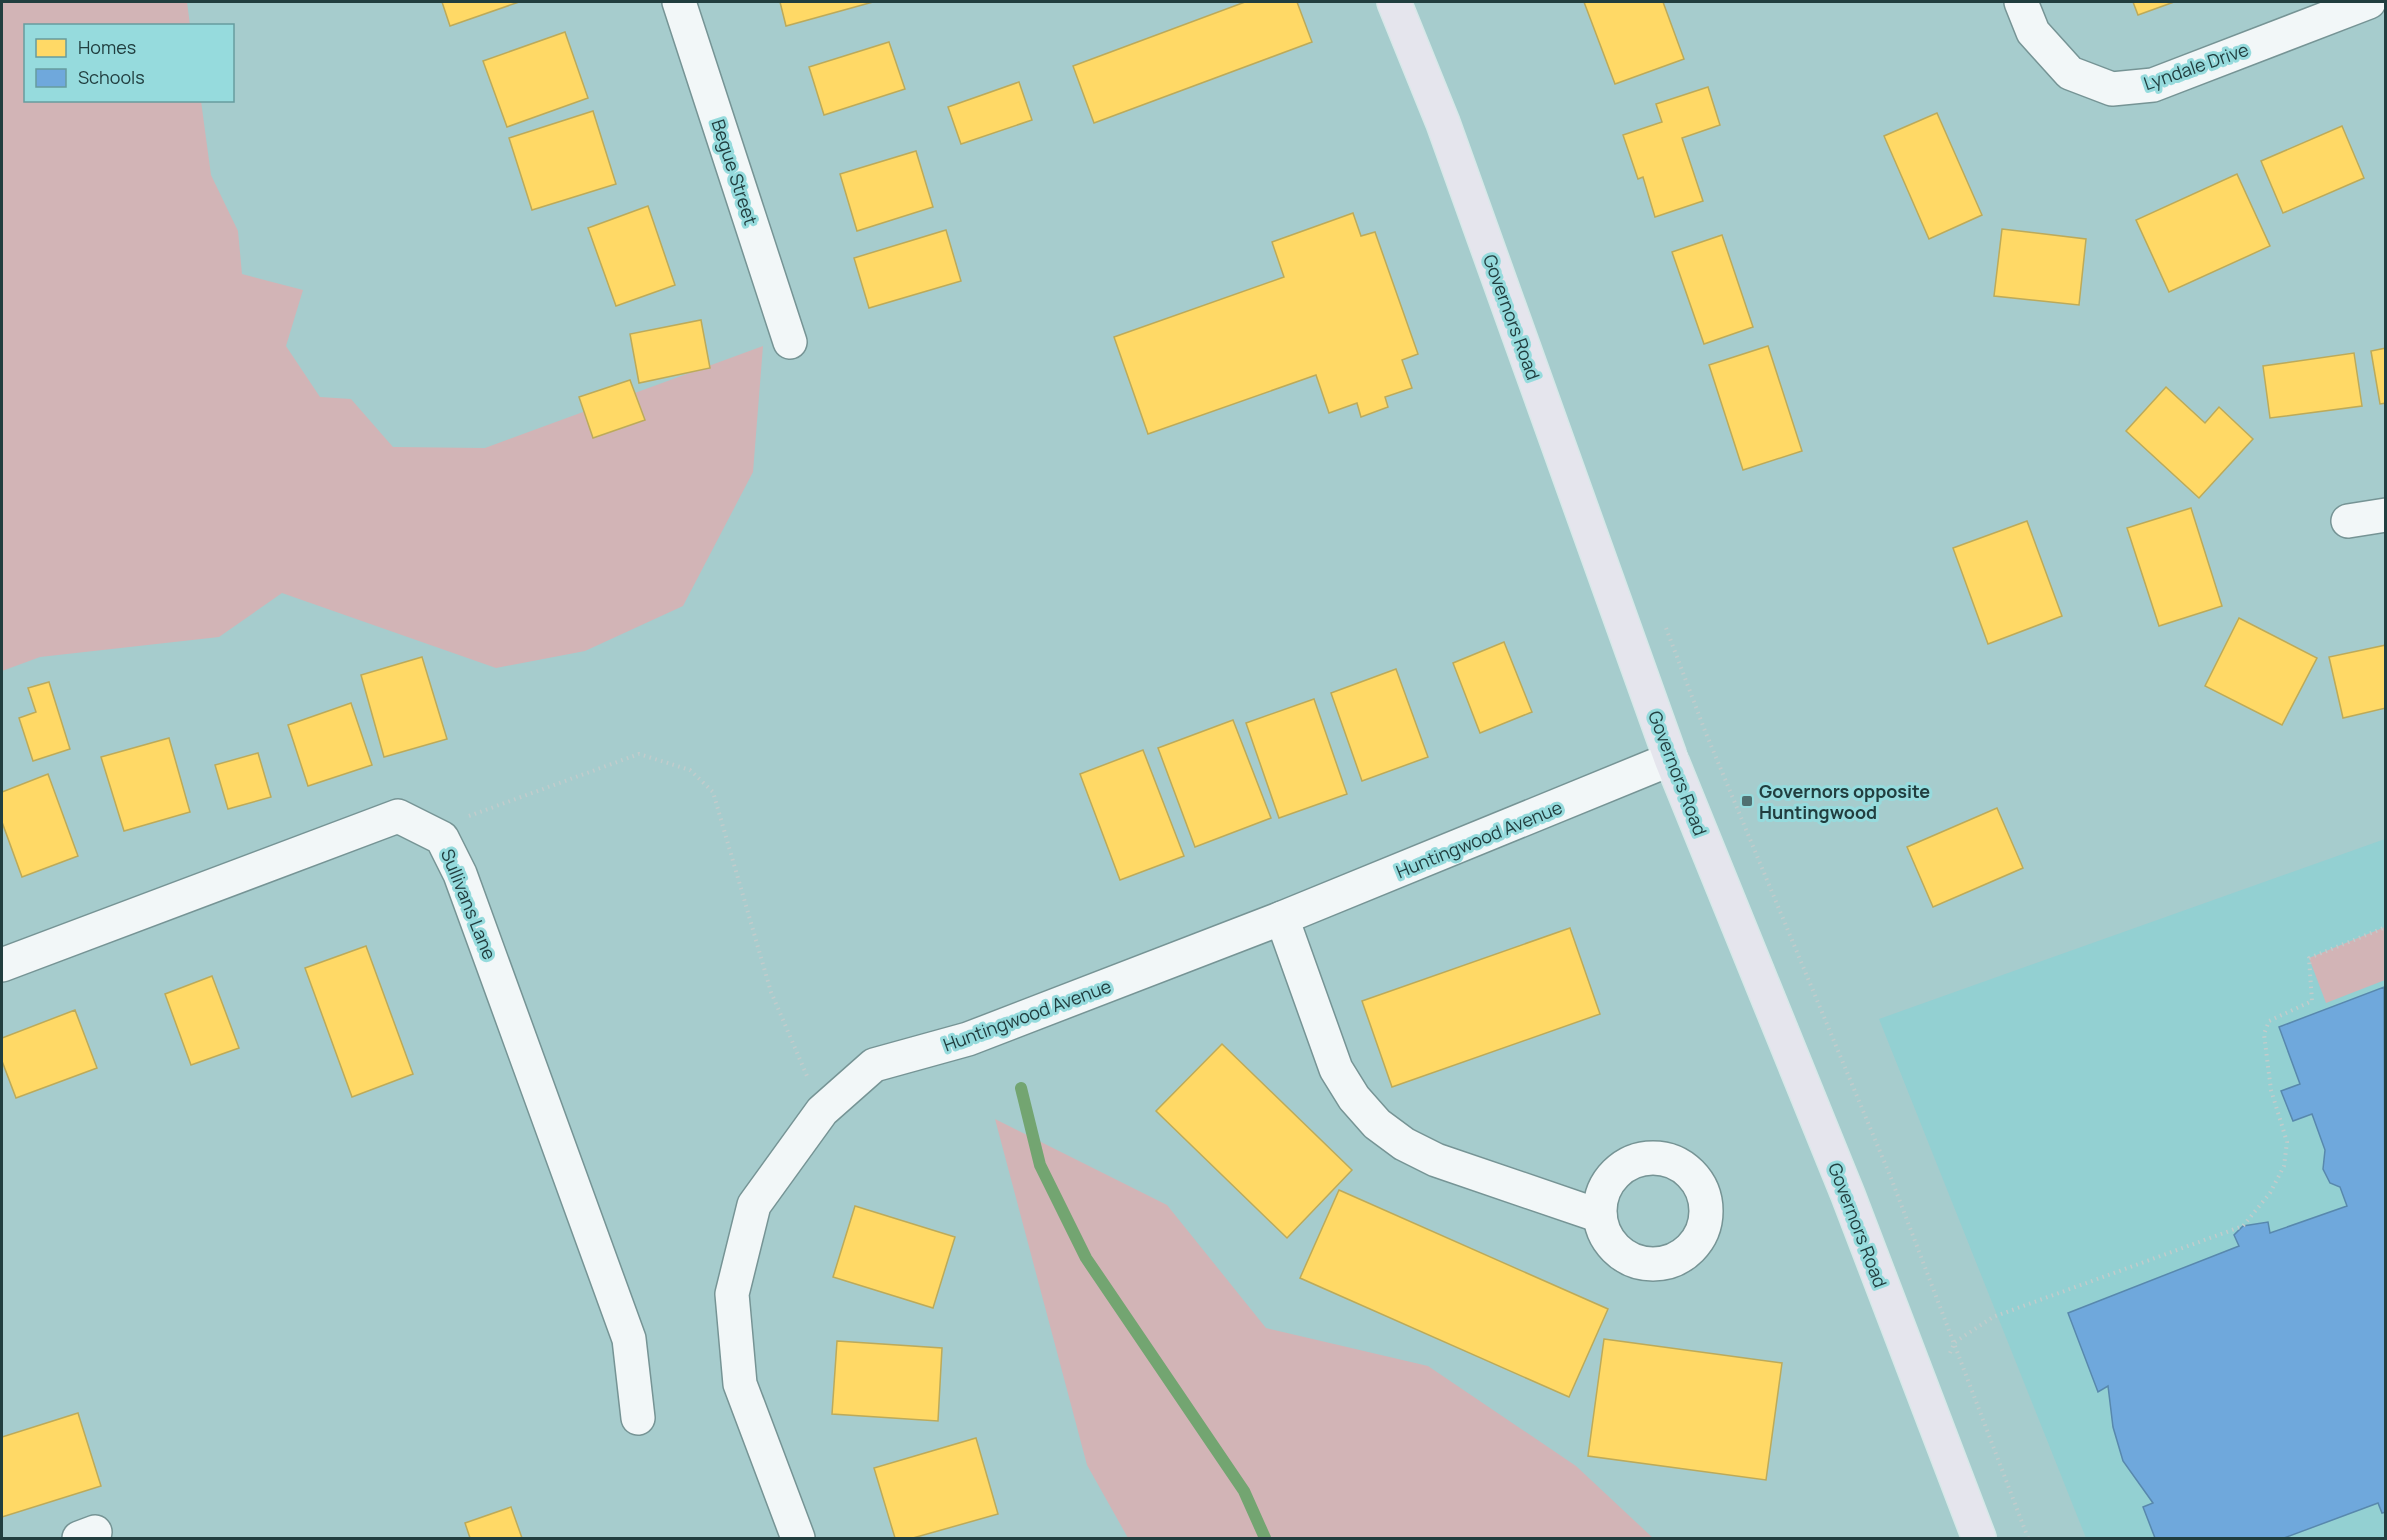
<svg xmlns="http://www.w3.org/2000/svg" width="2387" height="1540" font-family="Manrope,sans-serif">
  <style>
    .built { fill: #93d0d2 }
    .green { fill: #d2b4b6 }
    .homes { fill: #ffd966; stroke: #bcaa5a; stroke-width: 1.5 }
    .schools { fill: #6fa8dc; stroke: #5888ad; stroke-width: 1.5 }
    .lines { fill: none; stroke-linecap: round; stroke-linejoin: round }
    .stream { stroke: #73a571; stroke-width: 12 }
    .minor-casing { stroke: #769495; stroke-width: 36 }
    .major-casing { stroke: #d7e8e8; stroke-width: 36 }
    .path { stroke: #c1cccc; stroke-width: 4; stroke-dasharray: 1.5 4.5; stroke-linecap: butt }
    .minor { stroke: #f2f7f8; stroke-width: 33 }
    .major { stroke: #e5e5ed; stroke-width: 33 }
    .poi-dot { fill: #507071; stroke: #96dbdd; stroke-width: 2 }
    .labels { text-anchor: middle; dominant-baseline: central; stroke-width: 6; stroke-linejoin: round; paint-order: stroke }
    .street-label { font-size: 18px; fill: #213e3f; stroke: #96dbdd }
    .poi-label { font-size: 18px; font-weight: bold; fill: #213e3f; stroke: #96dbdd; text-anchor: start }
  </style>
  <rect width="100%" height="100%" fill="#a6cccd"/>
  <!-- built -->
  <polygon class="built" points="2385,839 2385,1538 2086,1538 1879,1019"/>
  <!-- green -->
  <g class="green">
    <polygon points="2,2 187,2 190,25 26,26 26,100 201,101 211,175 238,231 242,274 303,290 286,346 320,397 351,399 393,447 485,448 763,346 753,472 683,606 585,651 496,668 282,593 219,637 40,657 2,671"/>
    <polygon points="2385,927 2385,980 2326,1003 2309,958"/>
    <polygon points="995,1119 1167,1205 1266,1328 1428,1366 1576,1466 1653,1538 1128,1538 1087,1465"/>
  </g>
  <!-- homes -->
  <g class="homes">
    <polygon points="442,2 519,2 450,26"/>
    <polygon points="780,2 873,2 786,26"/>
    <polygon points="1245,2 1297,2 1312,42 1094,123 1073,66"/>
    <polygon points="1584,2 1663,2 1684,59 1615,84"/>
    <polygon points="2133,2 2174,2 2138,15"/>
    <polygon points="565,32 588,98 507,127 483,61"/>
    <polygon points="889,42 905,89 824,115 809,67"/>
    <polygon points="1019,82 1032,120 961,144 948,107"/>
    <polygon points="1708,87 1720,125 1682,138 1703,201 1655,217 1643,177 1638,179 1623,135 1662,122 1656,104"/>
    <polygon points="593,111 616,184 532,210 509,138"/>
    <polygon points="1937,113 1982,215 1929,239 1884,136"/>
    <polygon points="2342,126 2364,178 2283,213 2261,161"/>
    <polygon points="916,151 933,207 857,231 840,174"/>
    <polygon points="2237,174 2270,246 2169,292 2136,220"/>
    <polygon points="648,206 675,285 616,306 588,228"/>
    <polygon points="1353,213 1361,236 1375,232 1418,354 1402,360 1412,388 1385,397 1388,407 1361,417 1357,403 1329,413 1316,375 1148,434 1114,337 1284,277 1272,242"/>
    <polygon points="2002,229 2086,239 2079,305 1994,296"/>
    <polygon points="946,230 961,281 869,308 854,258"/>
    <polygon points="1722,235 1753,327 1704,344 1672,252"/>
    <polygon points="701,320 710,368 639,383 630,334"/>
    <polygon points="1768,346 1802,451 1743,470 1709,365"/>
    <polygon points="2386,348 2386,403 2380,404 2371,351"/>
    <polygon points="2354,353 2362,406 2270,418 2263,366"/>
    <polygon points="630,380 645,420 593,438 579,397"/>
    <polygon points="2166,387 2205,423 2219,407 2253,439 2199,498 2126,431"/>
    <polygon points="2191,508 2222,606 2159,626 2127,528"/>
    <polygon points="2027,521 2062,616 1988,644 1953,548"/>
    <polygon points="2239,618 2317,658 2282,725 2205,686"/>
    <polygon points="1504,642 1532,712 1480,733 1453,663"/>
    <polygon points="2386,645 2386,708 2343,718 2329,657"/>
    <polygon points="422,657 447,739 384,757 361,675"/>
    <polygon points="1396,669 1428,757 1362,781 1331,693"/>
    <polygon points="49,682 70,749 33,761 19,718 36,712 28,688"/>
    <polygon points="1314,699 1347,794 1279,818 1246,723"/>
    <polygon points="351,703 372,765 308,786 288,725"/>
    <polygon points="1233,720 1271,818 1195,847 1158,748"/>
    <polygon points="169,738 190,812 124,831 101,757"/>
    <polygon points="1143,750 1184,856 1120,880 1080,774"/>
    <polygon points="258,753 271,797 228,809 215,765"/>
    <polygon points="48,774 78,856 22,877 2,822 2,792"/>
    <polygon points="1997,808 2023,868 1933,907 1907,847"/>
    <polygon points="1570,928 1600,1014 1392,1087 1362,1001"/>
    <polygon points="366,946 413,1074 352,1097 305,968"/>
    <polygon points="212,976 239,1048 191,1065 165,994"/>
    <polygon points="75,1010 97,1068 16,1098 2,1061 2,1038"/>
    <polygon points="1222,1044 1352,1170 1287,1238 1156,1111"/>
    <polygon points="1339,1190 1608,1309 1569,1397 1300,1278"/>
    <polygon points="855,1206 955,1237 933,1308 833,1277"/>
    <polygon points="1604,1339 1782,1363 1766,1480 1588,1456"/>
    <polygon points="837,1341 942,1348 938,1421 832,1414"/>
    <polygon points="78,1413 101,1486 2,1517 2,1437"/>
    <polygon points="976,1438 998,1514 913,1538 895,1538 874,1468"/>
    <polygon points="511,1507 522,1538 470,1538 465,1523"/>
  </g>
  <!-- schools -->
  <polygon class="schools" points="2384,987 2386,1512 2382,1513 2378,1503 2284,1538 2155,1538 2143,1507 2153,1503 2123,1461 2113,1427 2108,1386 2098,1392 2068,1313 2239,1246 2234,1235 2243,1226 2268,1222 2270,1233 2347,1206 2340,1187 2330,1183 2323,1169 2325,1150 2312,1114 2293,1121 2281,1091 2300,1084 2279,1027"/>
  <g class="lines">
    <!-- stream -->
    <polyline class="stream" points="1021,1088 1040,1165 1086,1258 1244,1491 1265,1538"/>
    <defs>
      <g id="minor">
        <polyline points="679,2 790,342"/>
        <polyline points="2021,2 2033,32 2070,73 2112,89 2153,85 2369,2"/>
        <polyline points="2348,521 2386,515"/>
        <polyline points="1282,918 1336,1069 1354,1098 1377,1124 1404,1144 1436,1160 1600,1216"/>
        <polyline points="2,965 398,816 442,838 460,874 629,1339 638,1418"/>
        <circle cx="1653" cy="1211" r="53"/>
        <polyline points="79,1538 95,1532"/>
        <polyline points="798,1538 740,1384 732,1294 754,1205 822,1111 874,1065 968,1039 1282,918 1671,759"/>
      </g>
      <polyline id="major" points="1394,2 1443,123 1671,759 1848,1195 1979,1538"/>
    </defs>
    <!-- minor casing -->
    <use href="#minor" class="minor-casing"/>
    <!-- major casing -->
    <use href="#major" class="major-casing"/>
    <!-- path -->
    <g class="path">
      <polyline points="1666,628 1705,731 1891,1178 2028,1538"/>
      <polyline points="469,816 639,754 690,770 713,792 771,992 807,1076"/>
      <polyline points="1950,1353 1955,1342 1993,1317 2243,1226 2270,1193 2284,1166 2287,1142 2271,1090 2264,1034 2269,1021 2312,1001 2309,958 2386,927"/>
    </g>
    <!-- minor -->
    <use href="#minor" class="minor"/>
    <!-- major -->
    <use href="#major" class="major"/>
  </g>
  <!-- markers -->
  <rect class="poi-dot" x="1741" y="795" width="12" height="12" rx="3"/>
  <g class="labels">
    <!-- street labels -->
    <g class="street-label">
      <text transform="translate(2196 66) rotate(-19)">Lyndale Drive</text>
      <text transform="translate(735 172) rotate(72)">Begue Street</text>
      <text transform="translate(1512 317) rotate(70)">Governors Road</text>
      <text transform="translate(1678 773) rotate(69)">Governors Road</text>
      <text transform="translate(1479 839) rotate(-22)">Huntingwood Avenue</text>
      <text transform="translate(469 904) rotate(68)">Sullivans Lane</text>
      <text transform="translate(1027 1015) rotate(-20)">Huntingwood Avenue</text>
      <text transform="translate(1858 1225) rotate(69)">Governors Road</text>
    </g>
    <!-- poi labels -->
    <g class="poi-label">
      <text x="1759" y="791">Governors opposite<tspan x="1759" dy="21">Huntingwood</tspan></text>
    </g>
  </g>
  <!-- border -->
  <rect width="2387" height="1540" fill="none" stroke="#213e3f" stroke-width="6"/>
  <!-- legend -->
  <rect x="24" y="24" width="210" height="78" fill="#96dbdd" stroke="#679c9e" stroke-width="1.5"/>
  <rect x="36" y="39" width="30" height="18" fill="#ffd966" stroke="#679c9e" stroke-width="1.5"/>
  <text x="78" y="54" font-size="18" fill="#213e3f">Homes</text>
  <rect x="36" y="69" width="30" height="18" fill="#6fa8dc" stroke="#679c9e" stroke-width="1.5"/>
  <text x="78" y="84" font-size="18" fill="#213e3f">Schools</text>
</svg>
